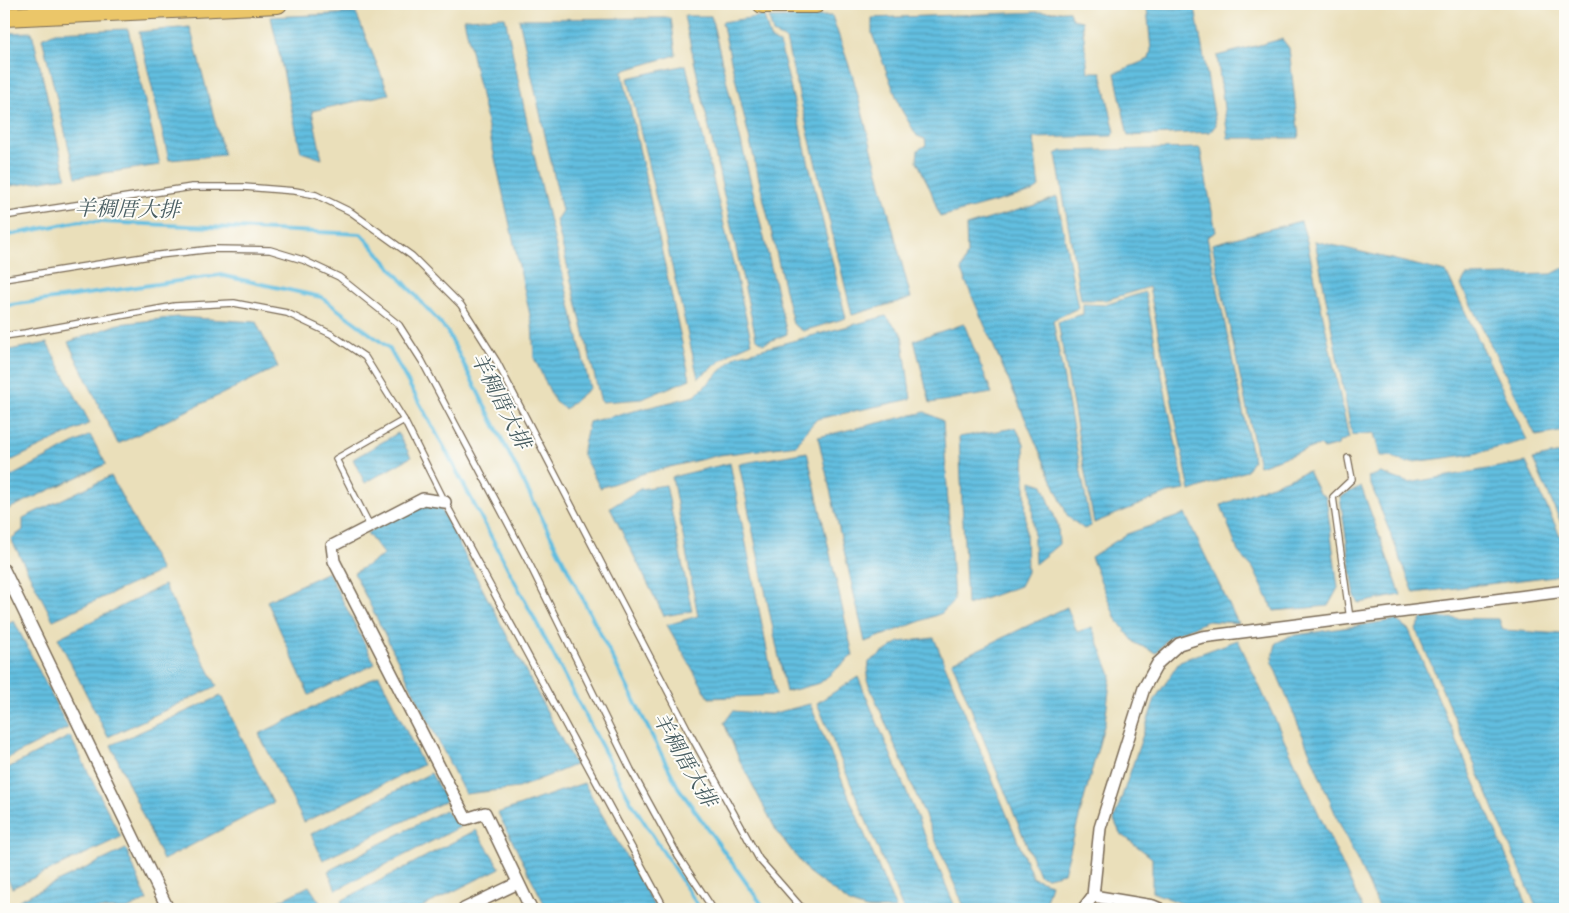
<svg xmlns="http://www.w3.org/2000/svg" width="1569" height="913" font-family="'IM FELL DW Pica','Noto Serif TC',serif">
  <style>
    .water { fill: url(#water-rules); stroke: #4e747f }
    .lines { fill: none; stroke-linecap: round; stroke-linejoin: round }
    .stream { stroke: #62bee0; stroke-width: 4 }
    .service-casing { stroke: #786955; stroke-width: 8 }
    .minor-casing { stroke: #786955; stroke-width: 14 }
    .primary-casing { stroke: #786955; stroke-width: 20 }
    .service { stroke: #fff; stroke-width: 5.5 }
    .minor { stroke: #fff; stroke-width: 11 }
    .primary { stroke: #ebc669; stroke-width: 18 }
    .labels { text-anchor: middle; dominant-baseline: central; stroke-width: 4; stroke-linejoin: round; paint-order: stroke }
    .water-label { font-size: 21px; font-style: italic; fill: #495e62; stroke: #fdfcf7 }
  </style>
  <defs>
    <pattern id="water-rules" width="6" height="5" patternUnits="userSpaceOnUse" patternTransform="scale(1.25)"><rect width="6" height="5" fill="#62bee0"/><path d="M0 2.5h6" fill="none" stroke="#529bb5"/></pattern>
  </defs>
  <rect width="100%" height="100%" fill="#fdfcf7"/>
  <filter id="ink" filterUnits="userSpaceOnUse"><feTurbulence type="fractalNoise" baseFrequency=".02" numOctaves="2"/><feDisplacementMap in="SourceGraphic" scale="10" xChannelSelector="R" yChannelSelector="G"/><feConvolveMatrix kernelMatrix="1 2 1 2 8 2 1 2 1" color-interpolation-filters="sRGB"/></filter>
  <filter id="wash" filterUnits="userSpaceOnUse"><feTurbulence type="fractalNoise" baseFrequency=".0096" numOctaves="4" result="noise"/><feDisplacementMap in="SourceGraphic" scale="20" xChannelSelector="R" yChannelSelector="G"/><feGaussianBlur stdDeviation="1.12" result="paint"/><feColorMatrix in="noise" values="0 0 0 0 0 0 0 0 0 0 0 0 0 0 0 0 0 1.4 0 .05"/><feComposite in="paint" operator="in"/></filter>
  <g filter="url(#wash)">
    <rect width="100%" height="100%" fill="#eadfba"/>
    <!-- water -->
    <g class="water">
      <polygon points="1147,8 1195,8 1216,125 1210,132 1128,136 1115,73 1149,59 1151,50"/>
      <polygon points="1069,11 1072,19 1082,21 1088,72 1101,72 1115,132 1112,136 1033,138 1039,187 1032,192 940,217 931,191 917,161 918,150 926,145 925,139 917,136 901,109 872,34 872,18"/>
      <polygon points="356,13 389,94 312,111 322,159 301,152 271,17"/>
      <polygon points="684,16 711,16 787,334 763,344 756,338"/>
      <polygon points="764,16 770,38 780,44 846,318 803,331 793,324 722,22"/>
      <polygon points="832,16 853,77 911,298 852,315 786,40 773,33 769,18"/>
      <polygon points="505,17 534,155 590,388 565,409 555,402 534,358 532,324 464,19"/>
      <polygon points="671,18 676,55 622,71 690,379 642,399 601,402 556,220 562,211 519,19"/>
      <polygon points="190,27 224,155 169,160 139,32"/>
      <polygon points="128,29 160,165 76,177 42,38 55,32"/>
      <polygon points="32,32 66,177 4,187 4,33"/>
      <polygon points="1282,39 1289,48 1299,138 1228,138 1217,56"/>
      <polygon points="686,65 752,343 734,351 698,378 628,78"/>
      <polygon points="1200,148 1216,232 1207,237 1253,460 1246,471 1190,491 1149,287 1106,300 1081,300 1056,154 1062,151"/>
      <polygon points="1057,197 1078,308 1053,320 1091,526 1084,529 1068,517 961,271 967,254 966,226 1042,203"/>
      <polygon points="1301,221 1307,241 1349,438 1339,442 1338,445 1324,449 1320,445 1259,466 1212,244"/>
      <polygon points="1315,241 1446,272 1527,440 1474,454 1406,463 1391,456 1380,456 1374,433 1352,435"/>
      <polygon points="1565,267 1565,431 1536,436 1461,285 1466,276 1552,274"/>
      <polygon points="1145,292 1185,490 1168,493 1094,523 1058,322 1083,314 1083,304 1105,305"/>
      <polygon points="886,316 902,334 911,399 817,419 805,432 797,445 720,455 645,473 600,488 582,453 589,422 695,396 736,356"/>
      <polygon points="178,317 256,322 278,367 118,444 68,342 119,324"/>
      <polygon points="964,324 992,393 930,403 914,340"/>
      <polygon points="47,343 90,423 4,464 4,351"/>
      <polygon points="925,412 943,421 954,600 942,613 865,642 818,437"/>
      <polygon points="1016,428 1024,444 1027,572 1020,586 967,605 959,437"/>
      <polygon points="398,433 411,457 365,483 353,459"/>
      <polygon points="90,435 106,464 4,511 4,480"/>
      <polygon points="807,452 853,655 820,683 786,692 739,464"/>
      <polygon points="1565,452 1565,532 1533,459"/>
      <polygon points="1526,462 1565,546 1565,572 1554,576 1414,593 1368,477 1381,473 1409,483"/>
      <polygon points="730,463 776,695 709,698 667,625 698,616 672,477"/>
      <polygon points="1308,471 1319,493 1326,497 1338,588 1328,606 1274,611 1253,568 1238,552 1221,505"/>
      <polygon points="111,476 161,571 53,620 11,539 23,530 23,518"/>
      <polygon points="1031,481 1043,485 1058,526 1059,544 1035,564"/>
      <polygon points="666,485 692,611 664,616 610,508 640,489"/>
      <polygon points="1361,486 1401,595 1359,603 1355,597 1340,497"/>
      <polygon points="423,503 439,506 575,765 518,788 465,794 354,573 384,555 367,533"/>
      <polygon points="1185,514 1238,623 1208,621 1169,637 1156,653 1135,643 1116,619 1091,557 1127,534"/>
      <polygon points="328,572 375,664 309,695 267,601"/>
      <polygon points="164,585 217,686 108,737 58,638"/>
      <polygon points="1067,607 1077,632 1092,627 1111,675 1105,722 1064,873 1047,877 1039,875 952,662"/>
      <polygon points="1423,618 1499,619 1503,630 1562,634 1565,643 1565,909 1537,909 1416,629"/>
      <polygon points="1396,620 1409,630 1529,909 1380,909 1338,820 1272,662 1276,643 1290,636"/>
      <polygon points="14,621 68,728 4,760 4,626"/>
      <polygon points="934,638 1033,878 1051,884 1046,901 1038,909 965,909 867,680 869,662 899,642"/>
      <polygon points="1238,640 1363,909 1196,909 1152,892 1152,858 1120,833 1114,820 1155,699 1180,661"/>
      <polygon points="379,675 423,765 304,822 259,734"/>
      <polygon points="858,677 956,909 903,909 817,703"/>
      <polygon points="221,696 273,803 163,860 111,745"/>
      <polygon points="810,704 896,909 866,909 851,904 808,872 776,830 739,759 724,723 733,711 771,714"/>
      <polygon points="70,736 121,837 12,888 4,871 4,770"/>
      <polygon points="431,773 446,801 323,860 311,834"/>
      <polygon points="584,783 656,909 547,909 498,813"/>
      <polygon points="445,810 460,827 336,890 328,871"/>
      <polygon points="476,830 500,868 418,909 344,909 341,901"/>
      <polygon points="126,849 147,900 127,909 23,909 19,900"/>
      <polygon points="309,886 324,909 262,909"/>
    </g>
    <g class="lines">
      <!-- stream -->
      <g class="stream">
        <polyline points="4,236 80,221 361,234 447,331 678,787 765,909"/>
        <polyline points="4,306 220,275 321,297 389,348 445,449 630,800 700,909"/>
      </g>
    </g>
  </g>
  <g filter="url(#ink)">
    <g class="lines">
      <defs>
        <g id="service">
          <polyline points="4,216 192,187 244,187 295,191 316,195 351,212 412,256 461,305 497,362 689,732 759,859 800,906 806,909"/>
          <polyline points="4,279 150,256 213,249 270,250 303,260 339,277 399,325 422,361 530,565 631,770 678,856 713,909"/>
          <polyline points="4,336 25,333 175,306 234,303 287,313 331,334 365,357 404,420 445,502 665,909"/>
          <polyline points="1348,458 1352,479 1333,497 1350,619"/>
          <polyline points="370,526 336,459 404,420"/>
        </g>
        <g id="minor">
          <polyline points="445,502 423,499 332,546 334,561 466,819 485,813 531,909"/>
          <polyline points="4,570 168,909"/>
          <polyline points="1093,896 1153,906 1160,909"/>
          <polyline points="464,909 518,883"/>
          <polyline points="1083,909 1093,896 1100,828 1144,688 1158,663 1179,644 1202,637 1565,591"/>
        </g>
        <g id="primary">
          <polyline points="762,4 816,4"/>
          <polyline points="4,17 278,4"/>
        </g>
      </defs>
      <!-- service casing -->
      <use href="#service" class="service-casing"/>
      <!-- minor casing -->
      <use href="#minor" class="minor-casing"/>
      <!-- primary casing -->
      <use href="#primary" class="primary-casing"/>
      <!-- service -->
      <use href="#service" class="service"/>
      <!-- minor -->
      <use href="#minor" class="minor"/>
      <!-- primary -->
      <use href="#primary" class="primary"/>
    </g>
  </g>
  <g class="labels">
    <!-- water labels -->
    <g class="water-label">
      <text transform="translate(127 210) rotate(1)">羊稠厝大排</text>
      <text transform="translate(500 401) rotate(63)">羊稠厝大排</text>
      <text transform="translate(684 760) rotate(60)">羊稠厝大排</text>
    </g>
  </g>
  <!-- margin -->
  <rect width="1569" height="913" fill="none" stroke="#fdfcf7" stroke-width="20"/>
</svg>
